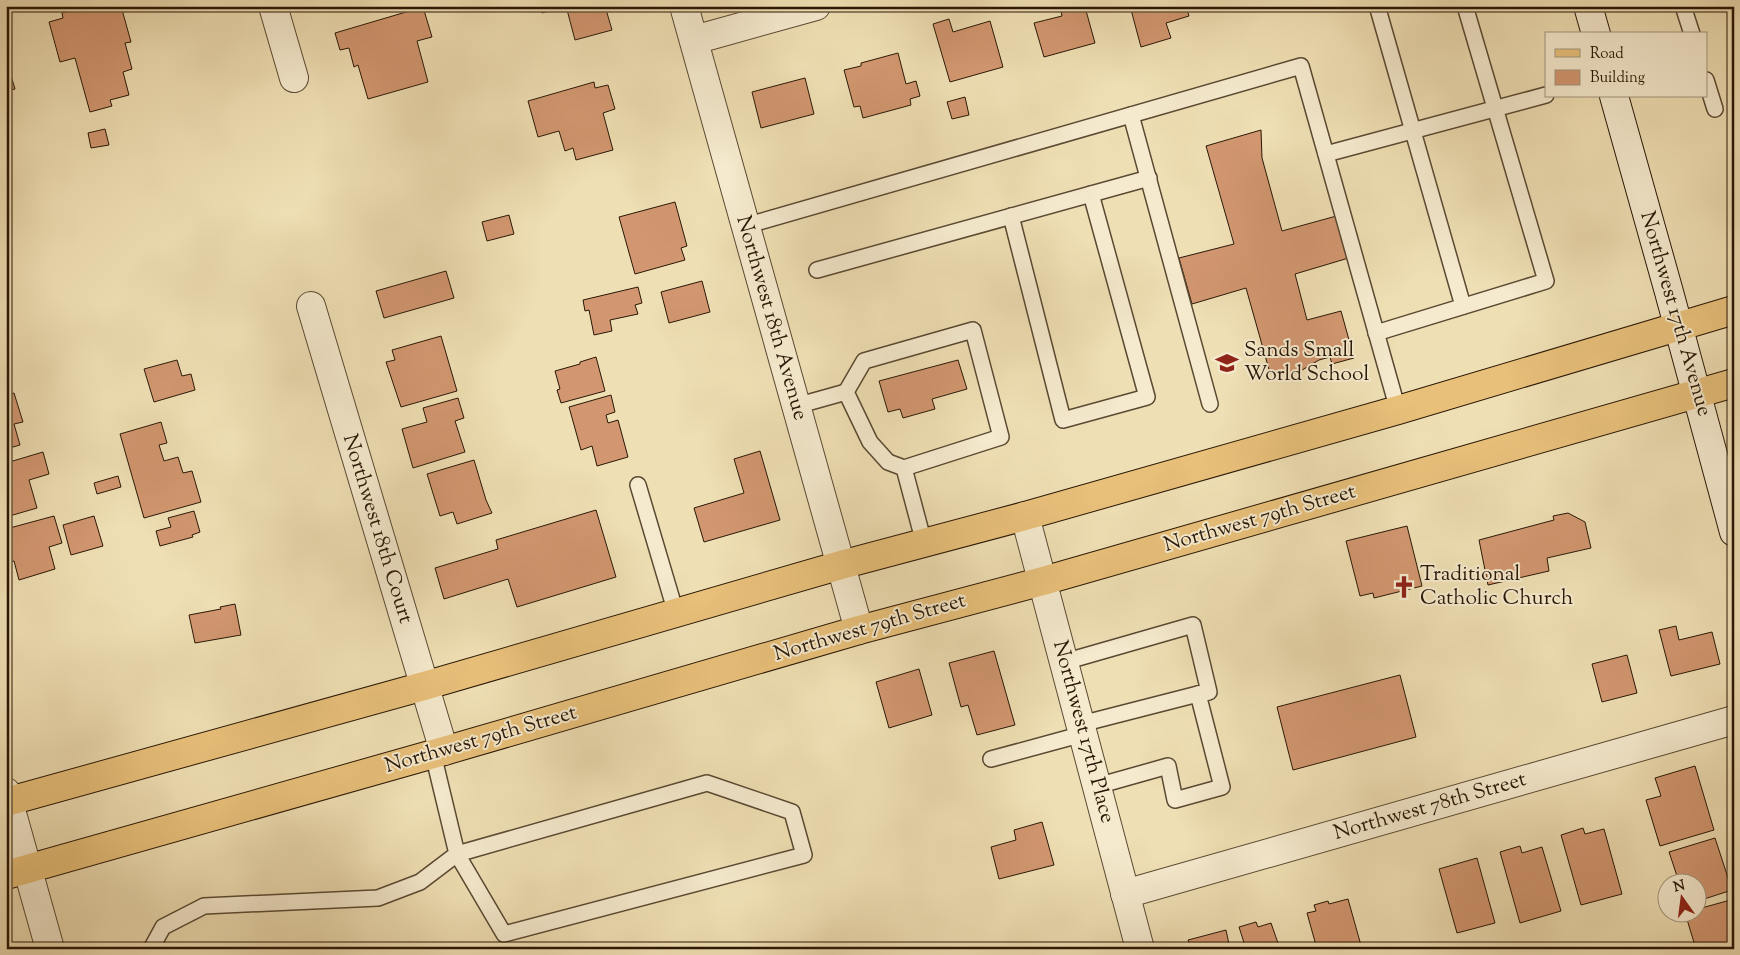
<svg xmlns="http://www.w3.org/2000/svg" width="1740" height="955" font-family="'Sorts Mill Goudy',serif">
  <style>
    .building { fill: #d29770; stroke: #291706 }
    .lines { fill: none; stroke-linecap: round; stroke-linejoin: round }
    .lane-casing { stroke: #5a4932; stroke-width: 18 }
    .street-casing { stroke: #5a4932; stroke-width: 30 }
    .secondary-casing { stroke: #291706; stroke-width: 30 }
    .primary-casing { stroke: #291706; stroke-width: 30 }
    .lane { stroke: #f5eace; stroke-width: 15 }
    .street { stroke: #f5eace; stroke-width: 28 }
    .secondary { stroke: #f5eace; stroke-width: 28 }
    .primary { stroke: #e8c07a; stroke-width: 28 }
    .labels { text-anchor: middle; dominant-baseline: central; stroke-width: 4; stroke-linejoin: round; paint-order: stroke }
    .street-label { font-size: 21px; fill: #291706; stroke: #f5eace }
    .poi-label { font-size: 21px; fill: #291706; stroke: #f5eace; text-anchor: start }
  </style>
  <rect width="100%" height="100%" fill="#efdfb4"/>
  <filter id="stains"><feTurbulence type="fractalNoise" baseFrequency=".004" numOctaves="4"/><feColorMatrix values="0 0 0 0 .2 0 0 0 0 .09 0 0 0 0 .02 0 0 0 .5 -.17"/></filter>
  <radialGradient id="worn" r=".72"><stop offset=".6" stop-color="#630" stop-opacity="0"/><stop offset="1" stop-color="#630" stop-opacity=".3"/></radialGradient>
  <!-- building -->
  <g class="building">
    <polygon points="84,6 121,6 131,42 125,43 132,69 123,72 129,95 110,100 112,106 90,112 75,58 60,62 49,22 63,18 62,13"/>
    <polygon points="540,6 565,6 542,13"/>
    <polygon points="566,6 605,6 612,30 575,40"/>
    <polygon points="1071,6 1072,10 1085,7 1095,43 1044,57 1034,23 1062,16 1060,7"/>
    <polygon points="1130,6 1186,6 1189,16 1166,23 1171,38 1141,47"/>
    <polygon points="423,7 432,37 417,41 428,82 368,99 358,65 354,67 349,48 340,50 335,33"/>
    <polygon points="949,19 953,32 990,21 1003,67 950,82 933,24"/>
    <polygon points="898,53 906,84 916,81 920,96 910,99 911,105 863,118 860,106 854,107 844,70 861,66 861,63"/>
    <polygon points="6,59 15,89 6,91"/>
    <polygon points="805,78 814,114 761,128 752,92"/>
    <polygon points="594,82 595,88 608,85 615,109 603,113 613,150 576,160 573,148 565,151 559,131 538,137 528,101"/>
    <polygon points="965,97 969,115 952,119 947,102"/>
    <polygon points="105,129 109,145 91,148 88,133"/>
    <polygon points="1261,130 1262,158 1282,231 1340,215 1352,257 1295,274 1307,320 1341,311 1354,358 1332,364 1330,357 1319,360 1297,373 1270,373 1246,288 1192,304 1179,258 1234,244 1206,146"/>
    <polygon points="675,202 687,246 681,248 685,260 635,274 619,217"/>
    <polygon points="509,215 514,234 487,241 482,222"/>
    <polygon points="446,271 454,298 384,318 376,291"/>
    <polygon points="702,281 710,312 669,323 661,292"/>
    <polygon points="638,287 642,303 635,305 638,314 610,320 612,331 594,335 589,310 585,311 583,300"/>
    <polygon points="441,336 457,391 401,407 386,362 395,360 392,350"/>
    <polygon points="596,357 605,391 561,403 557,390 560,389 555,371 580,364 580,362"/>
    <polygon points="177,360 182,376 191,374 195,390 154,402 144,369"/>
    <polygon points="958,360 967,389 932,399 935,409 903,418 900,409 888,412 879,381"/>
    <polygon points="14,393 23,422 14,424 20,445 6,449 6,395"/>
    <polygon points="611,395 615,412 606,415 608,423 618,420 628,457 597,466 592,446 581,450 569,407"/>
    <polygon points="458,398 464,418 455,421 465,452 413,468 402,429 427,422 423,408"/>
    <polygon points="161,422 167,443 159,445 164,461 178,457 183,473 192,471 201,502 144,518 120,434"/>
    <polygon points="760,451 780,520 704,542 694,508 744,493 734,459"/>
    <polygon points="43,452 49,474 29,480 37,508 6,517 6,463"/>
    <polygon points="474,460 486,500 492,513 457,524 453,512 440,516 427,474"/>
    <polygon points="118,476 121,487 97,494 94,483"/>
    <polygon points="596,510 616,577 517,607 508,579 444,599 435,568 498,549 496,540"/>
    <polygon points="194,511 200,532 192,535 193,537 160,546 156,531 171,527 168,518"/>
    <polygon points="1568,513 1585,522 1591,548 1547,558 1549,571 1488,585 1479,540 1554,520 1553,516"/>
    <polygon points="54,516 62,543 49,547 55,569 19,580 14,561 6,563 6,529"/>
    <polygon points="94,516 103,546 71,555 63,525"/>
    <polygon points="1407,526 1422,586 1374,598 1373,593 1360,596 1346,541"/>
    <polygon points="235,604 241,635 195,643 189,615 221,609 220,607"/>
    <polygon points="1676,626 1679,640 1712,632 1720,664 1671,676 1659,630"/>
    <polygon points="994,651 1015,725 977,735 968,705 961,707 949,663"/>
    <polygon points="1627,655 1637,693 1602,702 1592,664"/>
    <polygon points="919,669 932,715 889,728 876,682"/>
    <polygon points="1400,675 1416,737 1293,770 1277,707"/>
    <polygon points="1695,766 1714,830 1660,846 1646,800 1661,796 1655,778"/>
    <polygon points="1042,822 1054,865 999,879 991,847 1016,840 1014,830"/>
    <polygon points="1583,828 1585,834 1604,829 1622,894 1581,905 1561,835"/>
    <polygon points="1715,838 1732,890 1698,901 1698,882 1679,882 1669,852"/>
    <polygon points="1520,846 1522,853 1542,847 1561,911 1520,923 1500,852"/>
    <polygon points="1477,858 1495,923 1457,933 1439,869"/>
    <polygon points="1348,899 1362,949 1317,949 1307,913 1316,911 1314,905 1328,901 1329,904"/>
    <polygon points="1734,899 1734,949 1696,949 1685,913 1698,912 1698,909"/>
    <polygon points="1256,922 1258,927 1271,923 1280,949 1246,949 1239,927"/>
    <polygon points="1226,930 1230,949 1191,949 1188,940"/>
  </g>
  <g class="lines">
    <defs>
      <g id="lane">
        <polyline points="1683,6 1692,34"/>
        <polyline points="1378,9 1463,306"/>
        <polyline points="1706,80 1715,109"/>
        <polyline points="1131,115 1210,404"/>
        <polyline points="1326,154 1546,95"/>
        <polyline points="1011,216 1063,420 1147,397 1091,194"/>
        <polyline points="745,226 1301,66 1398,410"/>
        <polyline points="817,270 1149,178"/>
        <polyline points="1376,333 1546,281 1465,6"/>
        <polyline points="796,406 846,392"/>
        <polyline points="904,468 888,462 870,442 846,392 864,361 973,330 1001,437 904,468 924,543"/>
        <polyline points="638,485 676,613"/>
        <polyline points="1064,662 1193,625 1209,692 1198,694"/>
        <polyline points="1081,724 1198,694 1222,787 1175,800 1168,766 1097,786"/>
        <polyline points="991,759 1083,734"/>
        <polyline points="151,949 163,927 204,906 378,898 420,882 457,854 504,934 804,855 792,812 707,783 457,854 433,754"/>
      </g>
      <g id="street">
        <polyline points="273,6 294,78"/>
        <polyline points="684,6 859,630"/>
        <polyline points="694,40 816,6"/>
        <polyline points="311,306 444,751"/>
        <polyline points="1025,516 1140,949"/>
        <polyline points="6,792 50,949"/>
        <polyline points="1125,894 1734,720"/>
      </g>
      <g id="secondary">
        <polyline points="1588,6 1596,34"/>
        <polyline points="1614,96 1669,292 1734,532"/>
      </g>
      <g id="primary">
        <polyline points="6,802 424,686 841,565 1025,516 1398,410 1734,310"/>
        <polyline points="6,875 444,751 859,630 1043,581 1734,383"/>
      </g>
    </defs>
    <!-- lane casing -->
    <use href="#lane" class="lane-casing"/>
    <!-- street casing -->
    <use href="#street" class="street-casing"/>
    <!-- secondary casing -->
    <use href="#secondary" class="secondary-casing"/>
    <!-- primary casing -->
    <use href="#primary" class="primary-casing"/>
    <!-- lane -->
    <use href="#lane" class="lane"/>
    <!-- street -->
    <use href="#street" class="street"/>
    <!-- secondary -->
    <use href="#secondary" class="secondary"/>
    <!-- primary -->
    <use href="#primary" class="primary"/>
  </g>
  <!-- icons -->
  <defs>
    <symbol id="school-bare" viewBox="-9 -9 18 18"><path d="M0-5L7-2L0 1L-7-2ZM-4 1L0 2.5L4 1V4Q0 6-4 4Z" fill="#8f2418" stroke="#f5eace" stroke-width="2.5" paint-order="stroke"/></symbol>
    <symbol id="church-bare" viewBox="-9 -9 18 18"><path d="M-1.2-6h2.4v3.5h3.3v2.4h-3.3V6h-2.4V-.1h-3.3v-2.4h3.3Z" fill="#8f2418" stroke="#f5eace" stroke-width="2.5" paint-order="stroke"/></symbol>
  </defs>
  <g fill-rule="evenodd">
    <use href="#school-bare" x="1211" y="347" width="32" height="32"/>
    <use href="#church-bare" x="1388" y="571" width="32" height="32"/>
  </g>
  <g class="labels">
    <!-- street labels -->
    <g class="street-label">
      <text transform="translate(1675 314) rotate(74)">Northwest 17th Avenue</text>
      <text transform="translate(771 318) rotate(74)">Northwest 18th Avenue</text>
      <text transform="translate(1260 519) rotate(-16)">Northwest 79th Street</text>
      <text transform="translate(377 529) rotate(73)">Northwest 18th Court</text>
      <text transform="translate(870 628) rotate(-16)">Northwest 79th Street</text>
      <text transform="translate(1083 732) rotate(75)">Northwest 17th Place</text>
      <text transform="translate(481 740) rotate(-16)">Northwest 79th Street</text>
      <text transform="translate(1430 807) rotate(-16)">Northwest 78th Street</text>
    </g>
    <!-- poi labels -->
    <g class="poi-label">
      <text x="1244" y="351">Sands Small<tspan x="1244" dy="24">World School</tspan></text>
      <text x="1420" y="575">Traditional<tspan x="1420" dy="24">Catholic Church</tspan></text>
    </g>
  </g>
  <!-- margin -->
  <rect width="1740" height="955" fill="none" stroke="#efdfb4" stroke-width="25"/>
  <rect x="8" y="8" width="1725" height="940" fill="none" stroke="#291706" stroke-width="2.5"/>
  <rect x="12" y="12" width="1715" height="930" fill="none" stroke="#291706"/>
  <!-- legend -->
  <rect x="1545" y="32" width="162" height="65" fill="#f5eace" stroke="#a3967e"/>
  <rect x="1555" y="49" width="25" height="8" fill="#e8c07a" stroke="#a3967e"/>
  <text x="1590" y="58" font-size="15" fill="#291706">Road</text>
  <rect x="1555" y="70" width="25" height="15" fill="#d29770" stroke="#a3967e"/>
  <text x="1590" y="82" font-size="15" fill="#291706">Building</text>
  <!-- north arrow -->
  <g transform="translate(1682 898) rotate(346)"><circle r="24" fill="#f5eace" stroke="#a3967e"/>
  <path d="M0-4L9 19L0 12L-9 19Z" fill="#8f2418"/>
  <text y="-8" font-size="14" font-weight="bold" text-anchor="middle" fill="#291706">N</text>
  </g>
  <rect width="100%" height="100%" filter="url(#stains)"/>
  <rect width="100%" height="100%" fill="url(#worn)"/>
</svg>
